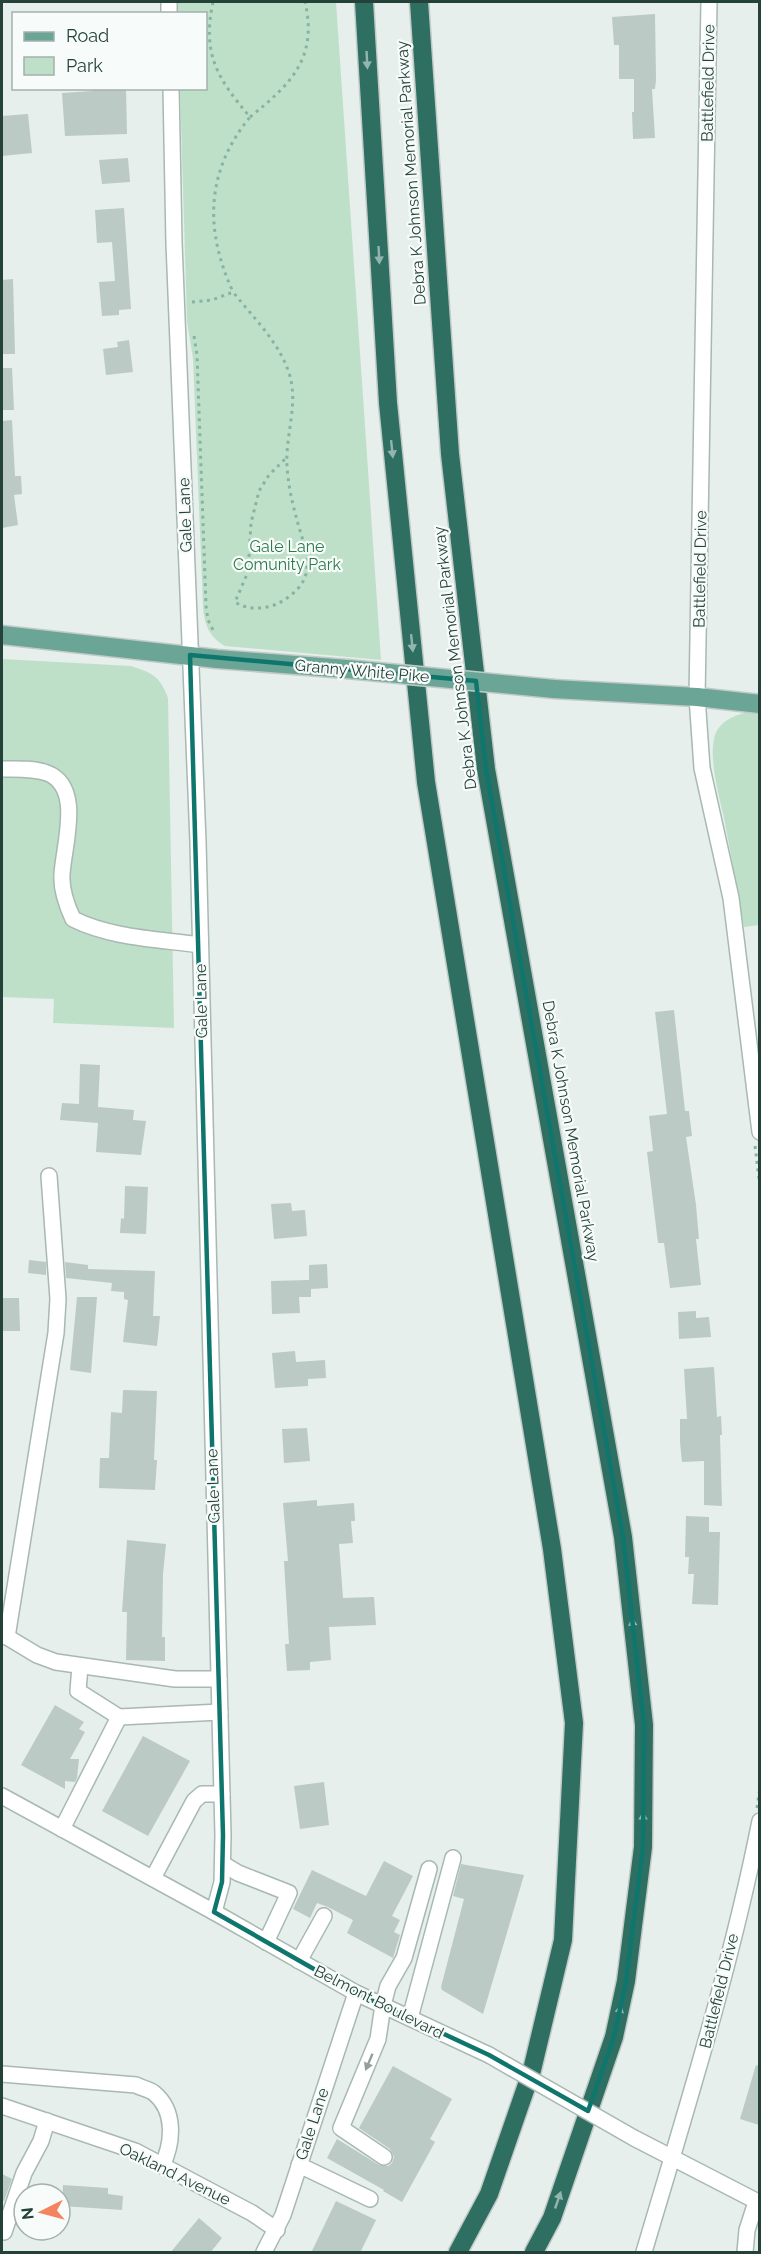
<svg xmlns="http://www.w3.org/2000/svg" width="761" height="2254" font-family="Raleway,sans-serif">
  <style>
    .green { fill: #bfe0c8 }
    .building { fill: #bbcac4 }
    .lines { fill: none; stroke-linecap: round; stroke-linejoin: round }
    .minor-casing { stroke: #a8b8b2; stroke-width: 18 }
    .major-casing { stroke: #c2cac8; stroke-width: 21 }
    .highway-casing { stroke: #c2cac8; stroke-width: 21 }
    .path { stroke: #86b3a5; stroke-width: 3; stroke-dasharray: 3 4.5; stroke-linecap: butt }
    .minor { stroke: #fff; stroke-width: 15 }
    .major { stroke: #6aa596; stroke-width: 18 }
    .highway { stroke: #2f6f62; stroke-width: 18 }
    .minor-bridge-casing { stroke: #a8b8b2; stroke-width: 18; stroke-linecap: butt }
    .major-bridge-casing { stroke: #c2cac8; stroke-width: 21; stroke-linecap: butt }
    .minor-bridge { stroke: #fff; stroke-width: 15 }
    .major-bridge { stroke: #6aa596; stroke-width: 18 }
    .oneway { fill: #93b5ae }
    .oneway2 { fill: #92a09c }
    .marked { fill: none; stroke: #0f766e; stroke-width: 4.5; stroke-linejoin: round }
    .labels { text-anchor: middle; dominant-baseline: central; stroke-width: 4.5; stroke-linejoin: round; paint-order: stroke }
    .street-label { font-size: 16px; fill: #24423a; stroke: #f7fbf9 }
    .park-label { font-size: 16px; fill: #2d7a4b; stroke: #f7fbf9 }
  </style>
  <rect width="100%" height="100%" fill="#e6efeb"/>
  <!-- green -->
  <g class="green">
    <path d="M177 2H336L381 660 225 646C209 637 204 624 203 606L193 359 187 321 180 89 206 88V14L178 13Z"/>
    <path d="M2 659 131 666C152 673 160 676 168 698L174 1028 53 1023 54 999 2 997Z"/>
    <path d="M748 712 759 713V925L744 927C737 891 731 854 724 818 719 795 708 757 715 735 720 721 735 715 748 712Z"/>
  </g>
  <!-- building -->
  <g class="building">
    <polygon points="655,14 656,80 655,89 652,89 655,138 633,139 632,112 634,112 634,79 619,79 619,45 614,45 612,17"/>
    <polygon points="91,88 126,88 127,134 65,136 62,93 92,91"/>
    <polygon points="28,114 32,153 2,156 2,116"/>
    <polygon points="128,158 130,182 102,184 99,160"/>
    <polygon points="124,208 131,309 119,310 119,315 102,316 99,282 115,281 112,242 97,243 95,210"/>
    <polygon points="13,279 15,354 2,354 2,280"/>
    <polygon points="129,340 133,372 106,375 103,349 118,347 117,342"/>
    <polygon points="2,368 12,368 14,410 2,410"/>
    <polygon points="12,420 15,476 21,476 22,494 14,495 18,525 2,528 2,421"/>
    <polygon points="674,1010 685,1111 689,1111 692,1136 686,1137 696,1205 699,1239 696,1239 701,1285 670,1288 664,1243 658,1243 647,1152 653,1151 649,1116 667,1114 655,1012"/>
    <polygon points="80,1064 100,1065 98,1107 134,1110 133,1120 146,1121 141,1155 96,1152 98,1123 60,1120 62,1103 79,1104"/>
    <polygon points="125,1186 148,1187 146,1234 120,1233 121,1218 124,1219"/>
    <polygon points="291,1203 292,1211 305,1210 307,1236 274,1239 271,1204"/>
    <polygon points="29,1260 46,1262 46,1275 28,1273"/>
    <polygon points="65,1262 88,1265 88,1269 155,1271 153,1316 160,1316 157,1346 123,1342 128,1300 124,1299 124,1292 111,1291 112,1283 66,1278"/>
    <polygon points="327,1264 328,1288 311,1289 311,1297 299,1297 300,1313 272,1314 271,1281 309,1280 309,1265"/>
    <polygon points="77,1297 97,1297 91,1373 70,1370"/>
    <polygon points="2,1298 19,1298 20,1331 2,1331"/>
    <polygon points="696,1311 696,1318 709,1317 711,1337 679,1339 678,1312"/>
    <polygon points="295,1351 296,1362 325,1360 326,1378 308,1379 308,1386 275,1388 272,1353"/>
    <polygon points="714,1367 717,1417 721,1416 722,1435 720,1435 722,1506 704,1505 704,1461 682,1462 680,1442 680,1419 687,1419 684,1369"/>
    <polygon points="123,1390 157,1391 154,1460 157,1460 155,1490 99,1488 100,1458 109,1458 111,1412 122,1413"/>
    <polygon points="307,1428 310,1461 284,1463 282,1429"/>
    <polygon points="317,1500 317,1506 354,1503 355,1521 351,1521 353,1543 339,1544 343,1598 374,1597 376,1625 329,1627 331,1660 310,1662 310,1670 287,1671 285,1644 289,1644 284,1561 288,1561 283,1503"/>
    <polygon points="686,1516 709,1517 709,1532 720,1532 718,1605 692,1604 694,1574 688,1574 689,1557 685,1557"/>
    <polygon points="127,1540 166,1544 163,1574 162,1637 165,1637 165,1661 126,1660 127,1612 122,1612"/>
    <polygon points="55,1705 84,1722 79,1729 85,1732 70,1759 79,1759 77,1778 75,1782 65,1781 65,1789 21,1765"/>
    <polygon points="143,1736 190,1761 148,1836 102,1811"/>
    <polygon points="324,1782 329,1825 300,1829 294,1786"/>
    <polygon points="384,1861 413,1876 392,1916 400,1920 394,1932 400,1935 393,1958 347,1933 353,1920 328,1907 317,1903 310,1918 293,1909 312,1870 366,1896"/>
    <polygon points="461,1864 524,1875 483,2014 442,1990 441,1987 464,1899 453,1896"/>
    <polygon points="756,2065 759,2066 759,2125 740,2119"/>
    <polygon points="393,2066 452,2099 430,2139 435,2142 402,2202 383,2191 384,2190 327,2158 337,2139 379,2165 388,2166 392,2163 394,2157 390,2149 359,2128"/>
    <polygon points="2,2174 12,2179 4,2201 2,2200"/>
    <polygon points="63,2185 108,2188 108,2194 123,2196 122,2210 62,2206"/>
    <polygon points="336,2201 376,2220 360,2253 311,2253"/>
    <polygon points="199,2218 222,2238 210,2253 170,2253"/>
  </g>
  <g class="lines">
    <defs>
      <g id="minor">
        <polyline points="169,2 169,14"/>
        <polyline points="709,2 697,697 702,768 731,898 760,1132"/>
        <polyline points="171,88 174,243 198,842 223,1835 222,1882 214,1912"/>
        <path d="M2 769C16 769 33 768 47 773 84 787 63 847 62 875 61 890 67 906 73 919 111 938 158 939 200 945"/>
        <polyline points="2,1634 37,1655 56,1662 175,1679 219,1679"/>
        <polyline points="7,1637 56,1333 58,1299 49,1176"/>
        <polyline points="80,1666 78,1691 119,1717 220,1712"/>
        <polyline points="2,1796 214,1912 356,1993 489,2055"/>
        <polyline points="62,1829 119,1717"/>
        <polyline points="223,1864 238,1873 289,1893 266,1942"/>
        <polyline points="153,1878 194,1801 202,1794 222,1794"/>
        <polyline points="299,1961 324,1916"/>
        <polyline points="410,2018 453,1858"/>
        <path d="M2 2074 136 2085C141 2088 149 2089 154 2093 176 2111 173 2143 162 2166"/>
        <polyline points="2,2106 135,2151 252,2213 277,2230"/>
        <polyline points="634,2138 760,2203"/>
        <polyline points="384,2157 341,2128 378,2039 383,2005 388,1986 404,1958 429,1869"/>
        <polyline points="299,2165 370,2199"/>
        <polyline points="4,2232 24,2173 41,2141 47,2121"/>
        <polyline points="264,2252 283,2215 356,1993"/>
        <path d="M644 2252C686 2110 731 1967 760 1821"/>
        <polyline points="745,2252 747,2230 756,2202"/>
      </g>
      <g id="major">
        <polyline points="2,635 217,659 347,669"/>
        <polyline points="554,689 697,697 760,704"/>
      </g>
      <g id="highway">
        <polyline points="364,2 388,403 426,782 552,1549 574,1723 563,1940 532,2070 489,2194 458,2252"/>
        <polyline points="419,2 450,454 486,769 623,1537 644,1725 643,1847 626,1981 614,2037 552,2218 534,2252"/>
      </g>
    </defs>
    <!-- minor casing -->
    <use href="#minor" class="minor-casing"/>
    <!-- major casing -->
    <use href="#major" class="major-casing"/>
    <!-- highway casing -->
    <use href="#highway" class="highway-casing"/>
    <!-- path -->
    <g class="path">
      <path d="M213 2C202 54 217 78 250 117 206 171 204 229 233 292"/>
      <path d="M250 117C291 84 318 58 305 2"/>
      <path d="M192 302 212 300 233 292C252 316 277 340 288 370 300 402 285 434 287 466 288 484 292 502 297 520 301 536 310 556 306 574 303 587 290 597 279 603 265 610 247 610 235 602L248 572 251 523 259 491 269 475 286 458"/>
      <polyline points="194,336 197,355 206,606 208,620 213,630"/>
      <polyline points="755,1146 760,1186"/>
      <polyline points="757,1808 760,1787"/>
    </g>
    <!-- minor -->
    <use href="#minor" class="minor"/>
    <!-- major -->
    <use href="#major" class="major"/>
    <!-- highway -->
    <use href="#highway" class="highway"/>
    <defs>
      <polyline id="minor-bridge" points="489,2055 634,2138"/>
      <polyline id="major-bridge" points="347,669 554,689"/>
    </defs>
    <!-- minor-bridge casing -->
    <use href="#minor-bridge" class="minor-bridge-casing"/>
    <!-- major-bridge casing -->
    <use href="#major-bridge" class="major-bridge-casing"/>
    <!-- minor-bridge -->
    <use href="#minor-bridge" class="minor-bridge"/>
    <!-- major-bridge -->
    <use href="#major-bridge" class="major-bridge"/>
  </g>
  <!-- one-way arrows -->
  <defs><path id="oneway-solid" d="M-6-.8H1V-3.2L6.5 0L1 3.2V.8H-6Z" transform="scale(1.5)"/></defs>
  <g class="oneway">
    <use href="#oneway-solid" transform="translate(367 60) rotate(87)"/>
    <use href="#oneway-solid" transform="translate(379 255) rotate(87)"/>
    <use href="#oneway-solid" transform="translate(392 449) rotate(84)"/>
    <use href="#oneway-solid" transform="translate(412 643) rotate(84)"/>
    <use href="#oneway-solid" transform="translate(633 1627) rotate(-96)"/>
    <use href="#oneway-solid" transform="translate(643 1821) rotate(-89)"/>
    <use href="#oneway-solid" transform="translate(619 2014) rotate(-78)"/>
    <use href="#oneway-solid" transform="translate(558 2200) rotate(-71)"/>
  </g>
  <use class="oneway2" href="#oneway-solid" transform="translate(369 2062) rotate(113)"/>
  <!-- marked area -->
  <path class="marked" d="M190 655 476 681 486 769 623 1537 644 1725 643 1847 626 1981 614 2037 588 2111 489 2055 356 1993 214 1912 222 1882 223 1835Z"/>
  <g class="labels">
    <!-- street labels -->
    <g class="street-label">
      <text transform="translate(708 83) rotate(-89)">Battlefield Drive</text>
      <text transform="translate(411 173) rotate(-94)">Debra K Johnson Memorial Parkway</text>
      <text transform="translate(185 515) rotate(-92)">Gale Lane</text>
      <text transform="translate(700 569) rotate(-89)">Battlefield Drive</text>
      <text transform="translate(455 658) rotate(-97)">Debra K Johnson Memorial Parkway</text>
      <text transform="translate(362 671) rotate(5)">Granny White Pike</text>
      <text transform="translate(201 1001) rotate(-91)">Gale Lane</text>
      <text transform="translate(571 1131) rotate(80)">Debra K Johnson Memorial Parkway</text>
      <text transform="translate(213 1486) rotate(-92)">Gale Lane</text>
      <text transform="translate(719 1991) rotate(-76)">Battlefield Drive</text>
      <text transform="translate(379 2002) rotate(27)">Belmont Boulevard</text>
      <text transform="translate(312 2124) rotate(-72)">Gale Lane</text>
      <text transform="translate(175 2174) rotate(26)">Oakland Avenue</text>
    </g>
    <!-- park labels -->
    <g class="park-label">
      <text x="287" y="546">Gale Lane<tspan x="287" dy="18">Comunity Park</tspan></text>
    </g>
  </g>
  <!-- border -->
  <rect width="761" height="2254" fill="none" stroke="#24423a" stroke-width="6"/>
  <!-- legend -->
  <rect x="12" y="12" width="195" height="78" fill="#f7fbf9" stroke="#a3b1ad" stroke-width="1.5"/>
  <rect x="24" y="32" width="30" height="9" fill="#6aa596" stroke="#a3b1ad" stroke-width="1.5"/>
  <text x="66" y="42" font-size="18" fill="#24423a">Road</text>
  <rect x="24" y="57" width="30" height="18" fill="#bfe0c8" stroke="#a3b1ad" stroke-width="1.5"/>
  <text x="66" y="72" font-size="18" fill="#24423a">Park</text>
  <!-- north arrow -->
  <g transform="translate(42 2212) rotate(264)"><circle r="28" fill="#f7fbf9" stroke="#a3b1ad" stroke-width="1.5"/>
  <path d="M0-4.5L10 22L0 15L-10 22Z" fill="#f4845f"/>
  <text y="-9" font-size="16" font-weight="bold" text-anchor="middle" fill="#24423a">N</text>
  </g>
</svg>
